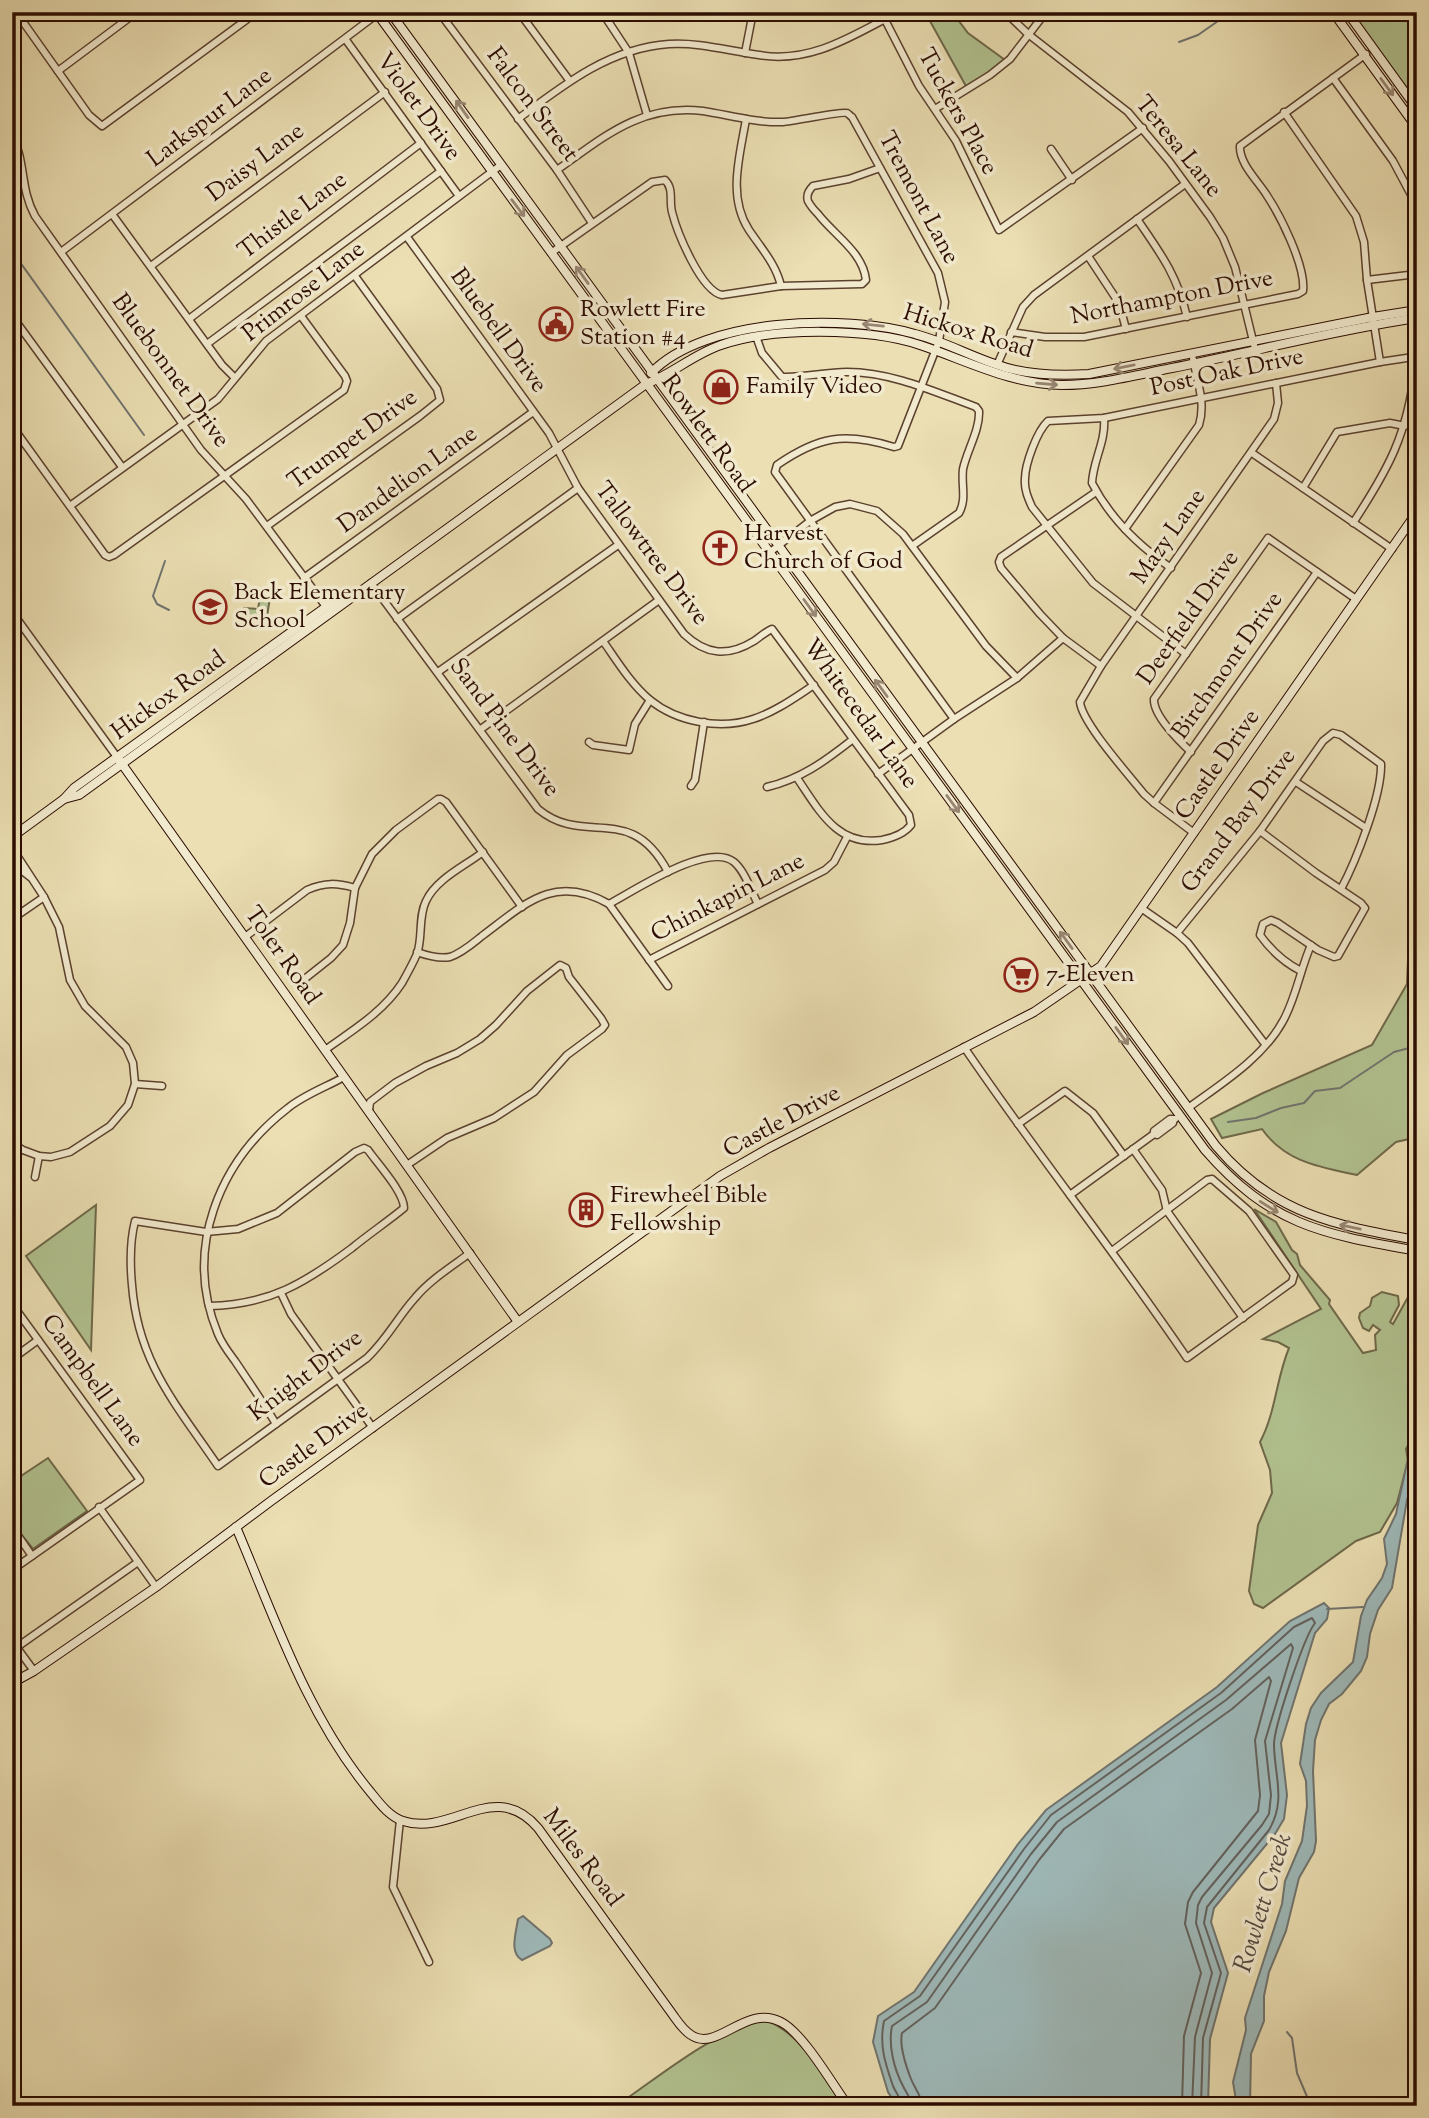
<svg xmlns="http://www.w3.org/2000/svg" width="1429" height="2118" font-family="'Sorts Mill Goudy',serif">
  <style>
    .green { fill: #b2c391; stroke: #6e6849; stroke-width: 2 }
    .water { fill: #9eb9b9; stroke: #70746f; stroke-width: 2 }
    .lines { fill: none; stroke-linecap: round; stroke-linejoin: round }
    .shore { stroke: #64625d; stroke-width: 2 }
    .stream { stroke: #70746f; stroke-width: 2 }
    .street-casing { stroke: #5b412e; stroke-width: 9 }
    .secondary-casing { stroke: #2b0c01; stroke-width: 10 }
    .street { stroke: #f2eace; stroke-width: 6 }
    .secondary { stroke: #f2eace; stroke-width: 8 }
    .oneway { stroke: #988672 }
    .labels { text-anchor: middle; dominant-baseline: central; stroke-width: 7; stroke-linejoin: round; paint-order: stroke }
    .street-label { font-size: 24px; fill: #2b0c01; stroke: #f2eace }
    .poi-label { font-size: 24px; fill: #2b0c01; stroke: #f2eace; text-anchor: start }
    .water-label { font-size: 26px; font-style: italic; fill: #534941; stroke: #f2eace }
  </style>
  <rect width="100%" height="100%" fill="#ebdfb3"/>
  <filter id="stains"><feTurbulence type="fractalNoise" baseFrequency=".00286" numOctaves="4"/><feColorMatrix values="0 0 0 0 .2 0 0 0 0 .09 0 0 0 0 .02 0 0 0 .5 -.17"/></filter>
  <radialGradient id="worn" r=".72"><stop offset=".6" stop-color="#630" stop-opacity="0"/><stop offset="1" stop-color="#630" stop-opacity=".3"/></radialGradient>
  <!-- green -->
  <g class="green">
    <polygon points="925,12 952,12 968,33 1005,60 967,88"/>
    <polygon points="1351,12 1417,12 1417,104"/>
    <polygon points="260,597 270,598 265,628 239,624 244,608 258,609"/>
    <path d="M1417 745V1144L1414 1138 1396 1142 1357 1175C1320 1167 1285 1162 1262 1129L1222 1138 1211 1119 1263 1093 1372 1045 1407 984Z"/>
    <polygon points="96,1205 91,1350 26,1256"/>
    <path d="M1254 1209 1276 1222 1292 1250 1297 1254 1300 1265 1330 1300 1329 1304 1363 1353 1376 1350 1375 1335 1380 1330 1373 1325 1369 1331 1363 1328 1359 1318 1360 1313 1370 1306 1372 1298 1382 1292 1398 1296 1399 1305 1390 1322 1393 1324 1417 1281V1429L1406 1449 1408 1461 1397 1503 1380 1532 1356 1541 1263 1608 1254 1604 1249 1591 1258 1525 1272 1493 1270 1470 1260 1442C1276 1412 1276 1379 1289 1348L1278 1342 1263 1339 1321 1309Z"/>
    <polygon points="48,1458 87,1511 33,1549 12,1523 12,1482"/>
    <path d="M765 2020C802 2033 822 2075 844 2106H616C659 2077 715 2029 765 2020Z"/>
  </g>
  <!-- water -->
  <g class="water">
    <polygon points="1417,1433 1417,1467 1407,1500 1392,1588 1378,1610 1370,1634 1367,1657 1361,1671 1342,1694 1329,1704 1321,1720 1315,1740 1313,1771 1316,1841 1314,1852 1299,1878 1286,1931 1269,1972 1264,1996 1264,2021 1251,2054 1250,2106 1237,2106 1233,2082 1246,2030 1245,2018 1282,1904 1285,1881 1302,1841 1307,1806 1306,1781 1300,1764 1306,1724 1311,1708 1321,1693 1353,1662 1361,1616 1367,1600 1382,1578 1387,1564 1384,1539 1396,1514 1410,1449"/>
    <polygon points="1324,1603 1329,1608 1327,1619 1315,1633 1281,1743 1287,1795 1284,1819 1275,1834 1214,1908 1211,1922 1228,1973 1210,2039 1208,2106 897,2106 888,2092 873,2042 878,2016 914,1992 1018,1844 1046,1810 1217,1687 1290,1621"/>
    <path d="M523 1916 550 1939 552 1943 550 1946 522 1960C509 1953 516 1933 518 1919Z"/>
  </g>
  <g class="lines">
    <!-- shore -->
    <g class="shore">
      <path d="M902 2106C901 2098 896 2093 893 2086 885 2063 879 2045 884 2021L920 1996 1024 1849 1051 1815 1221 1693 1294 1627 1312 1618 1315 1623C1304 1637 1273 1729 1274 1746 1275 1778 1286 1801 1269 1830L1207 1907 1204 1923 1221 1973 1203 2038 1201 2106"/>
      <path d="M911 2106C911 2097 906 2093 903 2086 894 2069 888 2045 892 2026L927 2002 1031 1854 1057 1822 1226 1700 1291 1644 1293 1648 1265 1741 1271 1795 1269 1814 1262 1825 1202 1897 1198 1905 1196 1923 1212 1973 1195 2037 1192 2106"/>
      <path d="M922 2106C921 2094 915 2089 911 2079 906 2066 899 2046 902 2033L935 2008 1039 1860 1064 1829 1232 1709 1269 1677 1271 1681 1255 1740 1260 1795 1258 1811 1193 1892 1188 1902 1185 1924 1201 1973 1184 2036 1182 2106"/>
    </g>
    <!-- stream -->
    <g class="stream">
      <polyline points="1179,42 1198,35 1231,12"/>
      <polyline points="12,251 144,435"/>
      <polyline points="165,561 153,596 157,604 169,610"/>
      <polyline points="1228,1122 1256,1118 1281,1108 1304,1103 1315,1091 1340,1088 1394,1052 1417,1046"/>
      <polyline points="1327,1609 1363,1607"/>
      <polyline points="1287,2032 1292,2038 1297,2073 1311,2106"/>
    </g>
    <defs>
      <g id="street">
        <polyline points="16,12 89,115 102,126 257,12"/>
        <polyline points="439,12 557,170 592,223"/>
        <polyline points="519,12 569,80"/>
        <polyline points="602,12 629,53 647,115"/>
        <polyline points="881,12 919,86 956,141 999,230 1143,128"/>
        <polyline points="1005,12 1028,34 1128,112 1169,161 1210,217 1223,238 1235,267 1254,345"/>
        <polyline points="346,40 459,196"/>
        <polyline points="745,53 753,12"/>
        <polyline points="58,71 137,12"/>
        <polyline points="1333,78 1393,161 1417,206"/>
        <polyline points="935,109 990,75 1010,59 1046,12"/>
        <polyline points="1284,112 1356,216 1364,242 1367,280 1380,362"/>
        <path d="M518 119C563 85 610 48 669 44 699 42 729 51 759 55 806 63 844 41 885 19"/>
        <path d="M746 119C740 156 727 196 749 230 761 248 776 264 781 286"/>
        <path d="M12 134C26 163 20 189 35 216L201 450 246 499 327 608"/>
        <polyline points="1051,149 1072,180"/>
        <path d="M557 170C604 137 640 104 703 111 729 115 756 123 783 122 795 121 842 111 847 113 849 114 850 116 852 117L938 273 945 302 939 341 898 446 894 447C845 432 819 436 777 465L775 472 954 719"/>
        <polyline points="112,214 222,365 235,378"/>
        <path d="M1137 219C1161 254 1177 275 1187 317"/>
        <path d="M407 237 549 433 578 488 684 634C706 655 728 657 754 641 760 637 765 632 772 629L909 815 911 825C904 834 892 838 882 840 837 847 819 810 797 778"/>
        <polyline points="61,252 380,12"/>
        <path d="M551 253 652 182 665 180C674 189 669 200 672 212 677 232 701 291 722 295L781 286 862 284 866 280C863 252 834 235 818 214 815 211 810 205 808 201 806 195 809 190 813 186L849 179 880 168"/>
        <polyline points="1088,256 1119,303 1126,329"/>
        <polyline points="151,266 385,92"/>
        <polyline points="1367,280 1417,274"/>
        <polyline points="12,316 122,467"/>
        <polyline points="189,319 421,143"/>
        <path d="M1011 332 1045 337H1084L1298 294 1303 291C1306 266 1280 215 1266 194 1257 180 1239 163 1240 146L1366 54"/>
        <path d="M756 336 762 353 782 377C804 378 825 372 847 372 892 372 935 392 976 407L979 411C980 430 967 450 963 469 961 485 967 499 959 513L912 546"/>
        <polyline points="207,344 441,171"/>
        <polyline points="997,365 1023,307 1034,295 1185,184"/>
        <path d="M1104 418C1106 442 1093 460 1092 483 1110 518 1139 546 1171 568"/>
        <polyline points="12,426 105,555 109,557 114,555 344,390 347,381 345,376 301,316"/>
        <polyline points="1252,453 1392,549"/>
        <polyline points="1303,488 1337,432 1390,423 1405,426"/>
        <polyline points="1096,492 1001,557 999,562 1001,568 1040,614 1063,638 1101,666"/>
        <polyline points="70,506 218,399 266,341 501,165"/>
        <polyline points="267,526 420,416 440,400 437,389 355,276"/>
        <path d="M1125 529 1199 425C1206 403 1197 381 1193 359"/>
        <polyline points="769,553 810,521 835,507 850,504 877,511 903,534 986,646 1017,678"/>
        <polyline points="304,578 533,412"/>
        <path d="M371 583 538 809C585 848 630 800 668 872"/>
        <polyline points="12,612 117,757"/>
        <polyline points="397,619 578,488"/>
        <path d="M603 641C617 661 631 684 650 700 677 722 720 730 753 719 775 712 794 698 814 685"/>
        <path d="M1186 654 1093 583 1032 507C1028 498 1024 489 1025 479 1025 464 1037 431 1048 421L1104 418 1380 362 1413 357 1416 360 1415 369C1407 435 1389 468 1353 523"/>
        <polyline points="438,672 618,545"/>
        <polyline points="481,729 659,600"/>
        <polyline points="589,742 593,745 629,750 635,724 650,700"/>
        <path d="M1191 752C1179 741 1153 715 1154 699L1268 538 1356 599"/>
        <polyline points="878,774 954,719 1017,678 1063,638"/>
        <polyline points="1296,782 1366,828"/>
        <polyline points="691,786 695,780 704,722"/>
        <path d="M767 787C801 779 825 761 852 740"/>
        <polyline points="1154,803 1317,572"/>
        <path d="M1260 831 1316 873 1361 903 1365 908 1338 956 1334 957 1318 950 1278 923 1271 920 1263 924 1260 935C1270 949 1285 963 1301 971"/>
        <path d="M1194 833 1154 803 1144 794C1129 775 1082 723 1080 702L1101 666 1274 419 1278 403 1276 383"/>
        <polyline points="12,848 44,897 59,927 70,980 85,1006 126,1047 133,1063 135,1084 128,1105 110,1126 70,1152 51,1157 39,1156 23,1150 12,1143"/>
        <polyline points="12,863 30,877"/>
        <path d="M609 904C634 891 708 841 734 862 745 871 751 891 758 904"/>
        <polyline points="1141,908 1177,933 1188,943 1265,1044"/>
        <polyline points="12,919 44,897"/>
        <path d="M1177 933 1260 831 1323 741 1333 733 1341 735 1381 764C1382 795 1356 861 1341 889"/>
        <path d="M245 937 307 890C325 882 337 883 355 888"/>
        <path d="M417 952C428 956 439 959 450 957 462 953 472 944 482 936 525 904 554 873 609 904L668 986"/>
        <polyline points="649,960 825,870 834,862 847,837"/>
        <polyline points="302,981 331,958 343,945 350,923 355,888 372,854 396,830 438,799 441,799 446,802 522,907"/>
        <path d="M964 1047C1036 1153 1115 1252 1187 1358L1292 1282 1294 1275 1249 1211 1212 1179 1207 1180 1112 1251"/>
        <path d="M325 1050C353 1030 383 1012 402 983 407 974 413 963 417 954 423 937 418 917 426 901 436 879 465 866 483 852"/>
        <polyline points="135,1084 162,1086"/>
        <path d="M1188 1108C1221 1084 1263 1058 1283 1021 1296 998 1300 970 1311 945"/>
        <polyline points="369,1111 370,1102 395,1083 426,1066 457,1053 480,1039 496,1025 527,991 560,965 566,968 569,977 601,1018 605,1025 602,1029 567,1055 534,1092 494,1118 447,1138 407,1165"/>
        <polyline points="1018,1124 1065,1091 1093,1113 1124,1156"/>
        <polyline points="1154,1134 1154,1131 1170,1119 1175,1119"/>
        <polyline points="1133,1149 1162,1190 1167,1211 1243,1318"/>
        <polyline points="35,1177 39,1156"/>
        <polyline points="1070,1195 1154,1134 1157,1135 1173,1123 1173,1120"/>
        <polyline points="281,1293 291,1314 373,1428"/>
        <polyline points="12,1304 140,1480 12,1570"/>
        <path d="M209 1306C269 1305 305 1283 352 1248 369 1234 387 1222 404 1208 404 1192 377 1163 368 1150L364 1148 355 1152 277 1213 238 1229 206 1232 135 1221C130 1241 130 1264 132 1285 138 1363 176 1404 218 1466L367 1358C388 1338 397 1318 415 1298 430 1280 451 1267 470 1253"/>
        <polyline points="12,1359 38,1340"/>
        <path d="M276 1424C263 1402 249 1382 235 1361 229 1353 222 1344 218 1334 183 1250 218 1162 288 1108 304 1095 326 1087 344 1077"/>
        <polyline points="99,1507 156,1587"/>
        <polyline points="12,1527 32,1556"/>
        <polyline points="12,1641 34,1671"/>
        <polyline points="17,1647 138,1562"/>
        <polyline points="400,1820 393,1887 429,1962"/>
      </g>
      <g id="secondary">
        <path d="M376 12 1205 1150C1271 1226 1323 1234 1417 1251"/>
        <path d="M390 12 1216 1146C1273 1214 1334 1225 1417 1240"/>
        <polyline points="1333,12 1417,128"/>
        <polyline points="1347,12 1417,109"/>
        <path d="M651 373C705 317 845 314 915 334 943 341 968 355 995 364 1024 375 1058 376 1089 374L1373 317 1417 310"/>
        <polyline points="117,757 518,1322"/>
        <path d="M64 799 79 795C269 659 457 521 646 384 672 374 694 354 721 345 772 327 869 328 920 345 968 361 1010 384 1062 385 1099 385 1136 375 1172 368 1254 352 1334 330 1417 318"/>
        <polyline points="12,837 64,799 74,788 326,607 353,592"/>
        <path d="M236 1527C274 1616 306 1713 368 1789 378 1801 388 1816 403 1821 452 1837 494 1777 538 1828L673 2015C678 2022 683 2030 691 2035 717 2053 746 2003 781 2022 803 2033 833 2085 848 2106"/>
        <polyline points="12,1683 34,1671 156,1587 271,1501 720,1176 769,1148 1034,1012 1101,966 1417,512"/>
      </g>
    </defs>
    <!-- street casing -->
    <use href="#street" class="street-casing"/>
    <!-- secondary casing -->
    <use href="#secondary" class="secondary-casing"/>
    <!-- street -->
    <use href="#street" class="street"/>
    <!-- secondary -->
    <use href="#secondary" class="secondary"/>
  </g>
  <!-- one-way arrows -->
  <defs><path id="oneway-shaft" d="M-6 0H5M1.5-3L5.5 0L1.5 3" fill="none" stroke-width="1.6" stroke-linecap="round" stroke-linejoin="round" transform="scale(1.75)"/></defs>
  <g class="oneway">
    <use href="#oneway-shaft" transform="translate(1387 87) rotate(54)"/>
    <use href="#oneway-shaft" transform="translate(462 109) rotate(-125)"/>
    <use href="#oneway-shaft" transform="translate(518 208) rotate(53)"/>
    <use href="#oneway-shaft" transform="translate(582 275) rotate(-126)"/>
    <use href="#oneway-shaft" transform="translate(873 325) rotate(-174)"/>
    <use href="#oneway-shaft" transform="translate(1124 367) rotate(169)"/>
    <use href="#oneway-shaft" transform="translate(1047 384) rotate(5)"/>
    <use href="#oneway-shaft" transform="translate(810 608) rotate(54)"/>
    <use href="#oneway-shaft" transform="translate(881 688) rotate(-126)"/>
    <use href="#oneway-shaft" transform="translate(953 804) rotate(54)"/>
    <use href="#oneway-shaft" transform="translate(1066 940) rotate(-126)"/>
    <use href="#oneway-shaft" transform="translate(1122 1036) rotate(54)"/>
    <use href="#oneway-shaft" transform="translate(1269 1207) rotate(32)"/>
    <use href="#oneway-shaft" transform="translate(1350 1227) rotate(-168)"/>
  </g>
  <!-- icons -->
  <defs>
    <symbol id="civic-ring" viewBox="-11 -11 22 22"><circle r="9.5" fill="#f2eace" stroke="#8f2418" stroke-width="1.5"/><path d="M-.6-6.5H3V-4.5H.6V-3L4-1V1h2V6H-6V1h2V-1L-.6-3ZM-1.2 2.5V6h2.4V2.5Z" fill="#8f2418"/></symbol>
    <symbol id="shop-ring" viewBox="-11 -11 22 22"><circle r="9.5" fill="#f2eace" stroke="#8f2418" stroke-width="1.5"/><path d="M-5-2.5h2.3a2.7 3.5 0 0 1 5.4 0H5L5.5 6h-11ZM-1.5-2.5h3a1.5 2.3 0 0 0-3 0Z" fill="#8f2418"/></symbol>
    <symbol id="church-ring" viewBox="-11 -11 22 22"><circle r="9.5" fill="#f2eace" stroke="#8f2418" stroke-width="1.5"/><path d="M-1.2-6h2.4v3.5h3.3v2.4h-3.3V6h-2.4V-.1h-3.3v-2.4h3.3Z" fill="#8f2418"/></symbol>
    <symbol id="school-ring" viewBox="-11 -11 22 22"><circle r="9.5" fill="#f2eace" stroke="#8f2418" stroke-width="1.5"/><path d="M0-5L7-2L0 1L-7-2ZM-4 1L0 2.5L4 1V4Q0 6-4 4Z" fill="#8f2418"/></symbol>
    <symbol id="supermarket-ring" viewBox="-11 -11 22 22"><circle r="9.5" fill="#f2eace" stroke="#8f2418" stroke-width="1.5"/><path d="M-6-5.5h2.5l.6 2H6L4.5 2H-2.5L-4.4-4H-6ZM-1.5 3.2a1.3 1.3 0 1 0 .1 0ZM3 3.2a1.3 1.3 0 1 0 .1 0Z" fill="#8f2418"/></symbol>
    <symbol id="building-ring" viewBox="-11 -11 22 22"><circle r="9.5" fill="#f2eace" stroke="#8f2418" stroke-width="1.5"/><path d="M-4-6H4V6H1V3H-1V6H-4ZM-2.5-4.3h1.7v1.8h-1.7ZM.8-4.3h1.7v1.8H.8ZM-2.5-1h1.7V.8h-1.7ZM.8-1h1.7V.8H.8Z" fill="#8f2418"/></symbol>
  </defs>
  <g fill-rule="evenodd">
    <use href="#civic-ring" x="537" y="305" width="38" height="38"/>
    <use href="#shop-ring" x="702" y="368" width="38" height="38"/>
    <use href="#church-ring" x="701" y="529" width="38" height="38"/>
    <use href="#school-ring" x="191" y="588" width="38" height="38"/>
    <use href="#supermarket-ring" x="1002" y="956" width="38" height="38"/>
    <use href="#building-ring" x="567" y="1191" width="38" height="38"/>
  </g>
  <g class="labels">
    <!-- street labels -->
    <g class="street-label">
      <text transform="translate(532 105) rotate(53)">Falcon Street</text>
      <text transform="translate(418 107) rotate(54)">Violet Drive</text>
      <text transform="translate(957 112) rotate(61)">Tuckers Place</text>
      <text transform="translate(210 118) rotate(-37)">Larkspur Lane</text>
      <text transform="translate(1178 147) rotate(51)">Teresa Lane</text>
      <text transform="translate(256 163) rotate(-37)">Daisy Lane</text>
      <text transform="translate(918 198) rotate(62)">Tremont Lane</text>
      <text transform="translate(293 216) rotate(-37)">Thistle Lane</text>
      <text transform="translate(304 292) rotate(-38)">Primrose Lane</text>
      <text transform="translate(1172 298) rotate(-11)">Northampton Drive</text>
      <text transform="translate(498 331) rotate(54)">Bluebell Drive</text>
      <text transform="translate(968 332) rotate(17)">Hickox Road</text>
      <text transform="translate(170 371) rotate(54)">Bluebonnet Drive</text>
      <text transform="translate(1227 373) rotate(-12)">Post Oak Drive</text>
      <text transform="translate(707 434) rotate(54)">Rowlett Road</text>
      <text transform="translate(353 440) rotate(-36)">Trumpet Drive</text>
      <text transform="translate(408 480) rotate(-36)">Dandelion Lane</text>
      <text transform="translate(1169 537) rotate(-55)">Mazy Lane</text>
      <text transform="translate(651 554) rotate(53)">Tallowtree Drive</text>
      <text transform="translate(1189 618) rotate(-55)">Deerfield Drive</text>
      <text transform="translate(1228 666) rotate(-55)">Birchmont Drive</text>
      <text transform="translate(169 696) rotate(-36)">Hickox Road</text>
      <text transform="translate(860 714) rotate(54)">Whitecedar Lane</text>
      <text transform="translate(504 728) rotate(53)">Sand Pine Drive</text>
      <text transform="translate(1218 765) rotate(-55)">Castle Drive</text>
      <text transform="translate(1239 821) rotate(-53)">Grand Bay Drive</text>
      <text transform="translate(728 898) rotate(-27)">Chinkapin Lane</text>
      <text transform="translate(282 956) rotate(55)">Toler Road</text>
      <text transform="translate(782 1122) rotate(-28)">Castle Drive</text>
      <text transform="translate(306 1376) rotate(-37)">Knight Drive</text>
      <text transform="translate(92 1381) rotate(54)">Campbell Lane</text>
      <text transform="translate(314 1446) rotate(-36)">Castle Drive</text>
      <text transform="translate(582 1858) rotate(53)">Miles Road</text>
    </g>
    <!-- poi labels -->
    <g class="poi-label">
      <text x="580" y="310">Rowlett Fire<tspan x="580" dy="28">Station #4</tspan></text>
      <text x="746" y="387">Family Video</text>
      <text x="744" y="534">Harvest<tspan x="744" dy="28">Church of God</tspan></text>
      <text x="234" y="593">Back Elementary<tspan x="234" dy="28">School</tspan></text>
      <text x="1046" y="975">7-Eleven</text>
      <text x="610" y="1196">Firewheel Bible<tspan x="610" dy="28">Fellowship</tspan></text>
    </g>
    <!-- water labels -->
    <g class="water-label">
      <text transform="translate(1264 1903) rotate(-73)">Rowlett Creek</text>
    </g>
  </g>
  <!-- margin -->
  <rect width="1429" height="2118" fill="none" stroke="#ebdfb3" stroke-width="42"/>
  <rect x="14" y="14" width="1401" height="2090" fill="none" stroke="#2b0c01" stroke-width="3.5"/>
  <rect x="21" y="21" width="1387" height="2076" fill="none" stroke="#2b0c01" stroke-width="2"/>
  <rect width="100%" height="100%" filter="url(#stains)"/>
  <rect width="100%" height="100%" fill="url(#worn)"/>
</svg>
